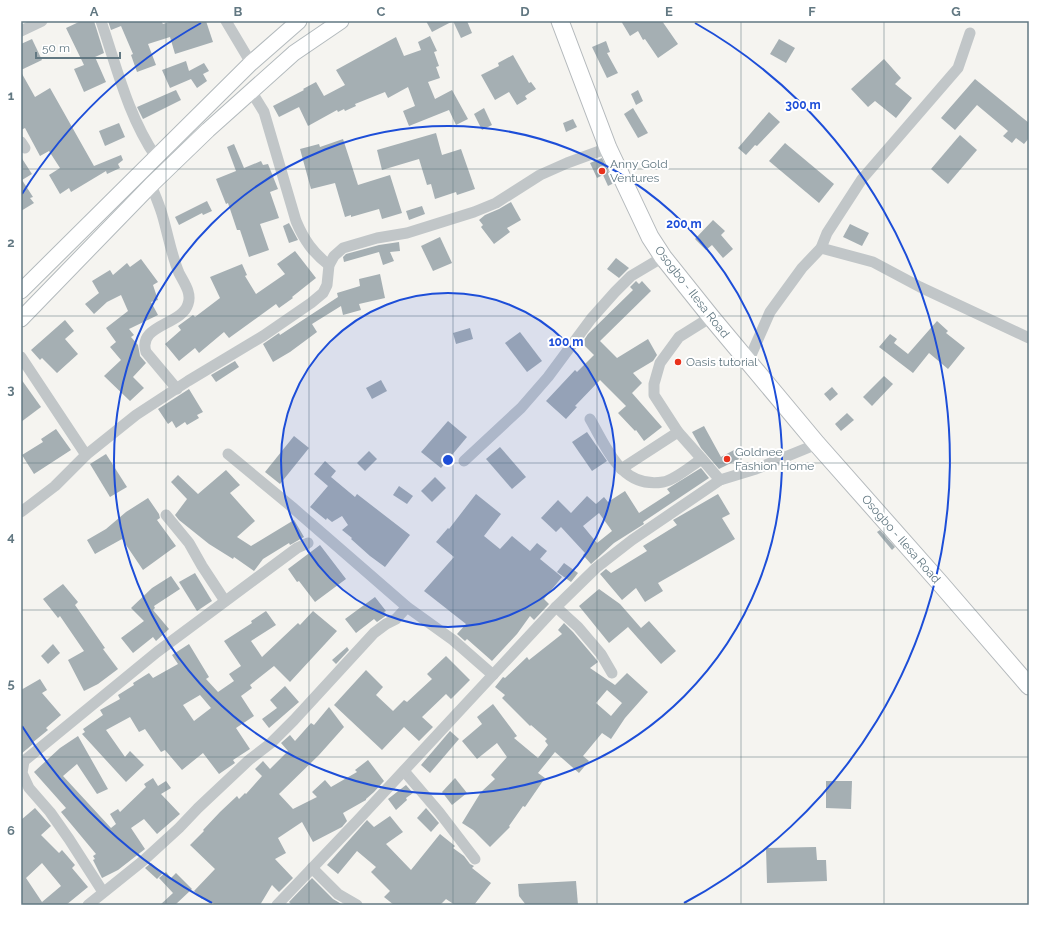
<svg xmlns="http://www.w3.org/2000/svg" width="1050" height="926" font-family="Raleway,sans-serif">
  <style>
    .building { fill: #a5afb3; fill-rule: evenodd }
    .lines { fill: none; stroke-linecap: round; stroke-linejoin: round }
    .secondary-casing { stroke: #b3babd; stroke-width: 17 }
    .primary-casing { stroke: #b4b9bc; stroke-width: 19 }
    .street { stroke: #c1c6c8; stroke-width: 11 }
    .secondary { stroke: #fff; stroke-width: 15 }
    .primary { stroke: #fff; stroke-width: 17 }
    .grid { fill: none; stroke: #627882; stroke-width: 1; stroke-opacity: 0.55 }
    .ring { fill: none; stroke: #1d4ed8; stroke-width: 2 }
    .poi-dot { fill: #e9311b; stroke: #fff; stroke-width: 1.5 }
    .labels { text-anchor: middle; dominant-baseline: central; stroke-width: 4; stroke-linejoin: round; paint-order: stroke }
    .poi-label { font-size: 12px; fill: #627882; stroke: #fff; text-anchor: start }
    .street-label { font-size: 12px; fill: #627882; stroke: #fff }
    .centre { fill: #1d4ed8; stroke: #fff; stroke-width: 2 }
    .ring-label { font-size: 12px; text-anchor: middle; font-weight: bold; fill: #1d4ed8; stroke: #fff; stroke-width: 4; stroke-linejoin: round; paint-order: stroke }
    .neatline { fill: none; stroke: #627882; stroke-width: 1.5 }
    .grid-label { font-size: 13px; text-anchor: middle; font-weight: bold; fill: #627882 }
  </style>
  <rect width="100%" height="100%" fill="#f5f4f0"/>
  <!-- building -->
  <g class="building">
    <polygon points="81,21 94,21 104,53 95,57 106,82 84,92 74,69 84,65 66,28"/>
    <polygon points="108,21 161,21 163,24 172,21 206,21 213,42 175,54 170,37 148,44 156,65 137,72 131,55 133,54 121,26 111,30"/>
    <polygon points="426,21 453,21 432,32"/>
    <polygon points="453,21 467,21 472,33 461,38"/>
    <polygon points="621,21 662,21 678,44 658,58 645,39 643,40 638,31 630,36"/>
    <polygon points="430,36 437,51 434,52 439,66 436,67 440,78 428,82 435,99 452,90 468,119 456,125 449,110 409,126 403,111 415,106 408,87 388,98 385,92 355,104 356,106 345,111 344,109 338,112 337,110 308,126 299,107 279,117 273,106 304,90 303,89 316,82 324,96 345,85 336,70 396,37 404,56 421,50 418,42"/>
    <polygon points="32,39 42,60 21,70 21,44"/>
    <polygon points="779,39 795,48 786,63 770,54"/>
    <polygon points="606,41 610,52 607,53 618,73 607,78 592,47"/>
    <polygon points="513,55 529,83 531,82 536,89 525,96 527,99 517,105 509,92 495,100 481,75 499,66 498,63"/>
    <polygon points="884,59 901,78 895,84 912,98 896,118 875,101 868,107 851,89"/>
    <polygon points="186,61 189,71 204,63 209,71 203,74 207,81 197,88 191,79 170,88 162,70"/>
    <polygon points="21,72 35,97 50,88 94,166 121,155 123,160 118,164 120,168 107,174 106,171 71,192 69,188 60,194 49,175 60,168 49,151 40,156 25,128 21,130"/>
    <polygon points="975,79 1029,123 1029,138 1024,144 1016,138 1012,143 1003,136 1008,131 977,105 955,130 941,118"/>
    <polygon points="176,90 181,100 143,119 137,107"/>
    <polygon points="638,90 643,101 636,105 631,94"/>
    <polygon points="484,108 492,125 482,130 474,114"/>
    <polygon points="633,108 648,133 638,138 624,114"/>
    <polygon points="769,112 780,122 757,146 755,145 746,155 738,148"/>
    <polygon points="573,119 577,127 566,132 563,123"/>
    <polygon points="119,123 125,137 105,146 99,131"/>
    <polygon points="436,133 442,155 461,149 475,189 457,195 456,192 435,199 431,184 427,185 419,159 382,170 377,150"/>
    <polygon points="960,135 977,150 948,184 931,169"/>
    <polygon points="343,139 358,185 390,175 402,213 382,219 379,209 351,217 351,215 345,217 335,183 311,189 300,149 319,144 320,147"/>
    <polygon points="785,143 834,184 819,203 769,161"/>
    <polygon points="234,144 244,168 261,161 263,165 268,164 278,189 270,192 279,218 260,224 269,250 249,257 240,230 237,230 228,203 226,204 216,179 236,171 227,147"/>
    <polygon points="21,157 32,174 22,180 33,197 30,198 34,203 21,211"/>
    <polygon points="602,158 614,183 608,186 603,175 597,178 590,163"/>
    <polygon points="207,201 212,211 203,215 202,213 179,225 175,217"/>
    <polygon points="511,202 521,220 507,228 510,232 494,244 481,227 483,225 479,220 485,215 499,209"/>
    <polygon points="422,206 425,214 409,220 406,211"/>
    <polygon points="713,220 725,231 721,235 733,249 723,258 712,245 706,250 695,239"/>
    <polygon points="289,223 298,240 289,243 283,226"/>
    <polygon points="850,224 869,233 862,246 843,237"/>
    <polygon points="440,237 452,263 433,271 421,246"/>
    <polygon points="399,242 400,251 390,252 394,261 383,265 379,252 344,262 343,257 346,254 379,245"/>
    <polygon points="295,251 316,278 292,297 293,298 279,308 276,304 229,338 224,332 199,353 195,348 179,361 165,344 181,330 178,326 193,315 195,317 220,298 210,277 242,264 247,275 245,276 256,294 285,274 277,264"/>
    <polygon points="616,258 629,268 619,278 607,269"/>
    <polygon points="141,259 158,282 153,285 158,300 151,302 158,315 129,329 134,335 131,337 138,345 140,356 146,363 133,377 144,388 130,401 104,376 121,360 110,347 116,342 106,328 128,311 121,295 107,302 94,314 85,304 99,293 92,281 110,270 113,275 127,263 130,267"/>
    <polygon points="380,274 385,298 359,304 361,310 343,315 341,306 312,324 317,332 290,352 273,362 263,344 279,333 280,335 338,297 337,293 360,286 359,279"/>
    <polygon points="636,281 639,284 642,281 651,291 600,341 617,358 648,339 657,355 653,361 633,373 642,383 632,393 662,427 644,441 636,430 635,431 618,413 626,406 600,380 575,406 577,407 566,419 546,401 575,370 577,372 594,355 582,343 588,334 633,290 630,287"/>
    <polygon points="65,320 74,331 65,339 78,354 57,373 42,358 40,360 31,350"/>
    <polygon points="937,321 948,331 946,333 965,348 948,369 929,353 913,373 879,347 890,334 897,339 894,343 908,354"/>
    <polygon points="470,328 473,339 456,344 453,333"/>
    <polygon points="520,332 542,361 527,372 505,343"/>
    <polygon points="235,361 239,367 216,382 211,375"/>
    <polygon points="884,376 893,384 872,406 863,397"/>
    <polygon points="21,379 41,407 21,422"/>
    <polygon points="381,380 387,391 372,399 366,388"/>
    <polygon points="832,387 838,394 830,401 824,394"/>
    <polygon points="189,389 203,412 197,415 199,418 187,425 185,422 176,428 172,421 168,424 158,409"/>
    <polygon points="847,413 854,420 841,431 835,424"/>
    <polygon points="448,421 467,437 441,468 421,452"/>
    <polygon points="704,426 721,457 734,450 739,459 719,469 701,448 692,432"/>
    <polygon points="56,429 71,450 34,474 22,455 43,442 41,439"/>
    <polygon points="587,432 607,461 592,471 572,442"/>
    <polygon points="294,436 309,448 280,484 265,472"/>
    <polygon points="500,447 526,477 512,489 486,459"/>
    <polygon points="369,451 377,459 365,471 357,463"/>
    <polygon points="106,454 127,487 110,497 90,464"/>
    <polygon points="325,461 336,471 331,477 355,497 357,494 410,535 385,567 370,556 351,539 352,538 342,530 348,525 342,516 332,522 327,518 326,520 310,507 328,486 314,474"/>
    <path d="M701 468 709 478 643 522 644 524 614 543 591 564 583 555 585 553 561 527 556 532 541 518 558 500 571 513 587 496 596 504 604 497 608 502 625 491 639 513 670 493 667 489ZM599 513 612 531 597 543 583 526Z"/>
    <polygon points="226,470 240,485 230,493 255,521 237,537 251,546 294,520 304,537 290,545 289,543 263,559 254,571 234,557 233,559 209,544 179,520 175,515 187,499 171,482 178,475 198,494"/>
    <polygon points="435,477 446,488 432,502 421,491"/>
    <polygon points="399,486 413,496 407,504 393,495"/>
    <polygon points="476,494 501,514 484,536 500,549 512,536 530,551 537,543 547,551 540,559 562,577 544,599 549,604 534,620 530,616 517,634 492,661 467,639 465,641 457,634 466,624 424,591 454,557 436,542 448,528 449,529"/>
    <polygon points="718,494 730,514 722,518 735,539 658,583 663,591 645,602 636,588 622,600 600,574 606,569 611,573 647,551 643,546 677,525 673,520"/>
    <polygon points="148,498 159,514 160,518 157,520 176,546 143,570 122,539 95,554 87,540 106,529 126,512"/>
    <polygon points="880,530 895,547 892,550 877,532"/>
    <polygon points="320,545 346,579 315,602 299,581 297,582 288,569"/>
    <polygon points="564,563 578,573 571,582 557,572"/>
    <polygon points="195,573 212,601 197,611 179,582"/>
    <polygon points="171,576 180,589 154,606 155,608 153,610 169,629 156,641 153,637 133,653 121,638 144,621 131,608 152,588"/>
    <polygon points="63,584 78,602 75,605 105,648 103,649 118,669 98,684 84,691 68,660 84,651 60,616 58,618 43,599"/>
    <polygon points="599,589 620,604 641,628 649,621 676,651 661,664 628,627 609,643 579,606"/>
    <polygon points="375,597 386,611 384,612 387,615 377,622 374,619 356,633 345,619"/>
    <path d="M266 611 276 625 251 641 262 657 298 623 300 625 313 611 337 631 290 682 274 666 250 685 252 688 241 696 254 716 236 728 250 749 233 760 235 763 219 774 203 753 182 770 165 750 161 752 145 729 139 732 130 717 106 730 125 757 130 751 144 765 126 782 82 734 85 732 83 729 103 715 100 710 120 699 118 695 134 685 133 683 149 673 153 678 178 664 172 655 189 644 209 677 206 679 218 692 234 681 229 674 241 666 224 641 252 623 251 621ZM200 695 211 708 194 721 183 705Z"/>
    <path d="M564 623 573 632 595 658 598 662 590 668 615 685 627 673 648 692 625 718 611 739 602 733 583 756 589 761 579 773 555 752 538 773 545 778 525 807 523 806 509 826 510 827 490 847 473 830 462 823 481 792 495 779 491 775 507 757 497 743 477 759 462 741 482 724 477 717 493 704 517 736 514 738 538 758 548 745 545 741 547 739 531 725 530 726 502 698 505 695 495 687 503 677 505 678 527 657 529 660 562 634 558 630ZM607 690 622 703 611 716 596 703Z"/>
    <polygon points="53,644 60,653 48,664 41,656"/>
    <polygon points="347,647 349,650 336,664 332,660"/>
    <polygon points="446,656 470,680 451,699 446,694 422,717 433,727 419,741 404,727 382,750 334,705 366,670 383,687 376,695 393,711 404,700 407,702 432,679 427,674"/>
    <polygon points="40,679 47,690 42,693 61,715 46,728 48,730 32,743 33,744 21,754 21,690"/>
    <polygon points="285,686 299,702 269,728 262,719 277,708 270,700"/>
    <polygon points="329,707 344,727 319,755 279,794 293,809 317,797 312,792 325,780 331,787 357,772 355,770 368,760 384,781 374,792 366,799 366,800 343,813 347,821 342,827 313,842 302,822 278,838 286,853 275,859 293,878 279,892 272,885 260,905 216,905 203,898 202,899 194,891 215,869 190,845 204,831 203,830 220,812 237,796 239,799 245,793 246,794 262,776 255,769 263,761 270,769 288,751 281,743 290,735 295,741 311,723 314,725"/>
    <polygon points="450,731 459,739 430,773 421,765"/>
    <polygon points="78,736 108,789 97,794 77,764 63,776 111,828 116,824 110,814 118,809 120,812 146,787 144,784 153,778 158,786 166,781 171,788 161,794 180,814 157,834 144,819 131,828 145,849 118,870 102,878 93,860 95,859 93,856 96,854 61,812 66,808 34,772 60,748"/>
    <polygon points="455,778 467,793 452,805 442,792"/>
    <polygon points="826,781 852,781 851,809 826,808"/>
    <polygon points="406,785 413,793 406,798 407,800 396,810 388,799"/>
    <path d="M35 808 51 826 41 835 59 853 62 850 75 865 72 868 88 887 66 905H21V820ZM42 863 61 886 42 902 26 878Z"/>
    <polygon points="426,808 439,823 431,832 417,818"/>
    <polygon points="390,816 403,832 386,844 411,870 440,834 455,846 453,848 464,856 470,864 474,866 472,868 491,883 474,905 455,905 446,899 440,905 394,905 384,897 390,891 371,872 376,867 357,851 338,874 327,865 367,820 374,827"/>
    <polygon points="816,847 817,860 826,860 827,881 767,883 766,848"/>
    <polygon points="151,863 163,873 157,879 145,868"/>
    <polygon points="166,872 171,878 176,873 192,889 175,905 160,905 173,893 159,878"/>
    <polygon points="312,878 333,899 343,905 292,905 289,902"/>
    <polygon points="576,881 578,905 526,905 519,896 518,884"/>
  </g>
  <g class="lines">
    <defs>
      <g id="secondary">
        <polyline points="21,291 251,63 299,21"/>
        <polyline points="21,319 151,185 208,130 294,53 341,21"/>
      </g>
      <polyline id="primary" points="560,21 608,148 650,237 663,257 711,317 817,444 940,583 1029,686"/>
    </defs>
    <!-- secondary casing -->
    <use href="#secondary" class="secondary-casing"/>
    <!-- primary casing -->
    <use href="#primary" class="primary-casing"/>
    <!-- street -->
    <g class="street">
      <path d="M101 21C117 68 128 116 156 157"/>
      <polyline points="226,21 251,63"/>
      <polyline points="21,31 42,21"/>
      <path d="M251 91 264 112 296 221C304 240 313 253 329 265"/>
      <polyline points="21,142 25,148"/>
      <path d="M151 185C155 195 159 204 162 214 168 234 171 254 179 273 184 283 192 293 188 304 182 325 137 325 146 352L177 389"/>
      <polyline points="821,248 873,262 920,287 1029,338"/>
      <polyline points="711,317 679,337 660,363 654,384 654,395 678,432 702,459 720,480"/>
      <polyline points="21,357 86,455"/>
      <polyline points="748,362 770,312 802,268 821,248 827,233 862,179 958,68 970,33"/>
      <path d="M590 419C607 448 621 489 663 482 675 480 692 465 702 459"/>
      <polyline points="228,454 292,507 407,607 453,640 493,675"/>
      <polyline points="464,461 521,408 548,377 591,319 615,292 631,276 663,257"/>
      <polyline points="621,469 678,432"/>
      <polyline points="21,512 55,486 86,455 136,415 188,381 263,336 311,303 323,293 327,285 329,265 334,256 343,248 377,238 407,233 474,212 496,203 540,175 567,163 608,148"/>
      <polyline points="166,515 189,543 202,566 225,601"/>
      <polyline points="556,607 578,627 601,654 612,673"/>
      <polyline points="404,771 439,812 475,859"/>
      <polyline points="312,868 338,894 357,905"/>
      <polyline points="103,892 69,839 50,812 29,788 22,773 24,761 157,652 297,548 308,543"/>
      <polyline points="88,905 144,860 179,828 198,808 249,760 271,743 294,720 374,633 386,624 396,619 407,607"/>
      <polyline points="277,905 358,820 556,607 596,568 632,540 720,480 756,469 817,444"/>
    </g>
    <!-- secondary -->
    <use href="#secondary" class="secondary"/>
    <!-- primary -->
    <use href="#primary" class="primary"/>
  </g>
  <!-- grid -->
  <path class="grid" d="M166 21V905M309 21V905M453 21V905M597 21V905M741 21V905M884 21V905M21 169H1029M21 316H1029M21 463H1029M21 610H1029M21 757H1029"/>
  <!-- distance rings -->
  <circle cx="448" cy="460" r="167" fill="#1d4ed8" fill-opacity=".12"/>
  <g class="ring">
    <circle cx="448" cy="460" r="167"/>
    <circle cx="448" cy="460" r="334"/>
    <path d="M212 903A502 502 0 0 1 22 726M22 194A502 502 0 0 1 201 23M695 23A502 502 0 0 1 684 903"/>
  </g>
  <!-- markers -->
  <g class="poi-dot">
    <circle cx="602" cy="171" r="4"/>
    <circle cx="678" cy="362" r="4"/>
    <circle cx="727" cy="459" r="4"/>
  </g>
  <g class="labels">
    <!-- poi labels -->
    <g class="poi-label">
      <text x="610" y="164">Anny Gold<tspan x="610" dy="14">Ventures</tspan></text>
      <text x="686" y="362">Oasis tutorial</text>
      <text x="735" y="452">Goldnee<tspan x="735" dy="14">Fashion Home</tspan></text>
    </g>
    <!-- street labels -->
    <g class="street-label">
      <text transform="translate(692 292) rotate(52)">Osogbo - Ilesa Road</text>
      <text transform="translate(901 539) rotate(49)">Osogbo - Ilesa Road</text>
    </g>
  </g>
  <circle cx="448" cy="460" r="6" class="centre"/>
  <g class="ring-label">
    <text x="803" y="109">300 m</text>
    <text x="684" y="228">200 m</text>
    <text x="566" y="346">100 m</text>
  </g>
  <!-- border -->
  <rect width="1050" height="926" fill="none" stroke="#ffffff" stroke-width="44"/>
  <!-- scale -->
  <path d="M36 52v6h84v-6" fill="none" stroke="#627882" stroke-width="2"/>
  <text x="42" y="52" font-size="12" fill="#627882" stroke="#ffffff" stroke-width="3" paint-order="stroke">50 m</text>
  <rect x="22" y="22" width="1006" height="882" class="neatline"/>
  <g class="grid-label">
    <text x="94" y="16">A</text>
    <text x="238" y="16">B</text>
    <text x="381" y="16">C</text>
    <text x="525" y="16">D</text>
    <text x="669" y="16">E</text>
    <text x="812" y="16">F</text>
    <text x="956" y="16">G</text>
    <text x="11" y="100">1</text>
    <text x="11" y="247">2</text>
    <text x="11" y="394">3</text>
    <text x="11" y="541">4</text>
    <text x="11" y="688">5</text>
    <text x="11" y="835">6</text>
  </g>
</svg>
